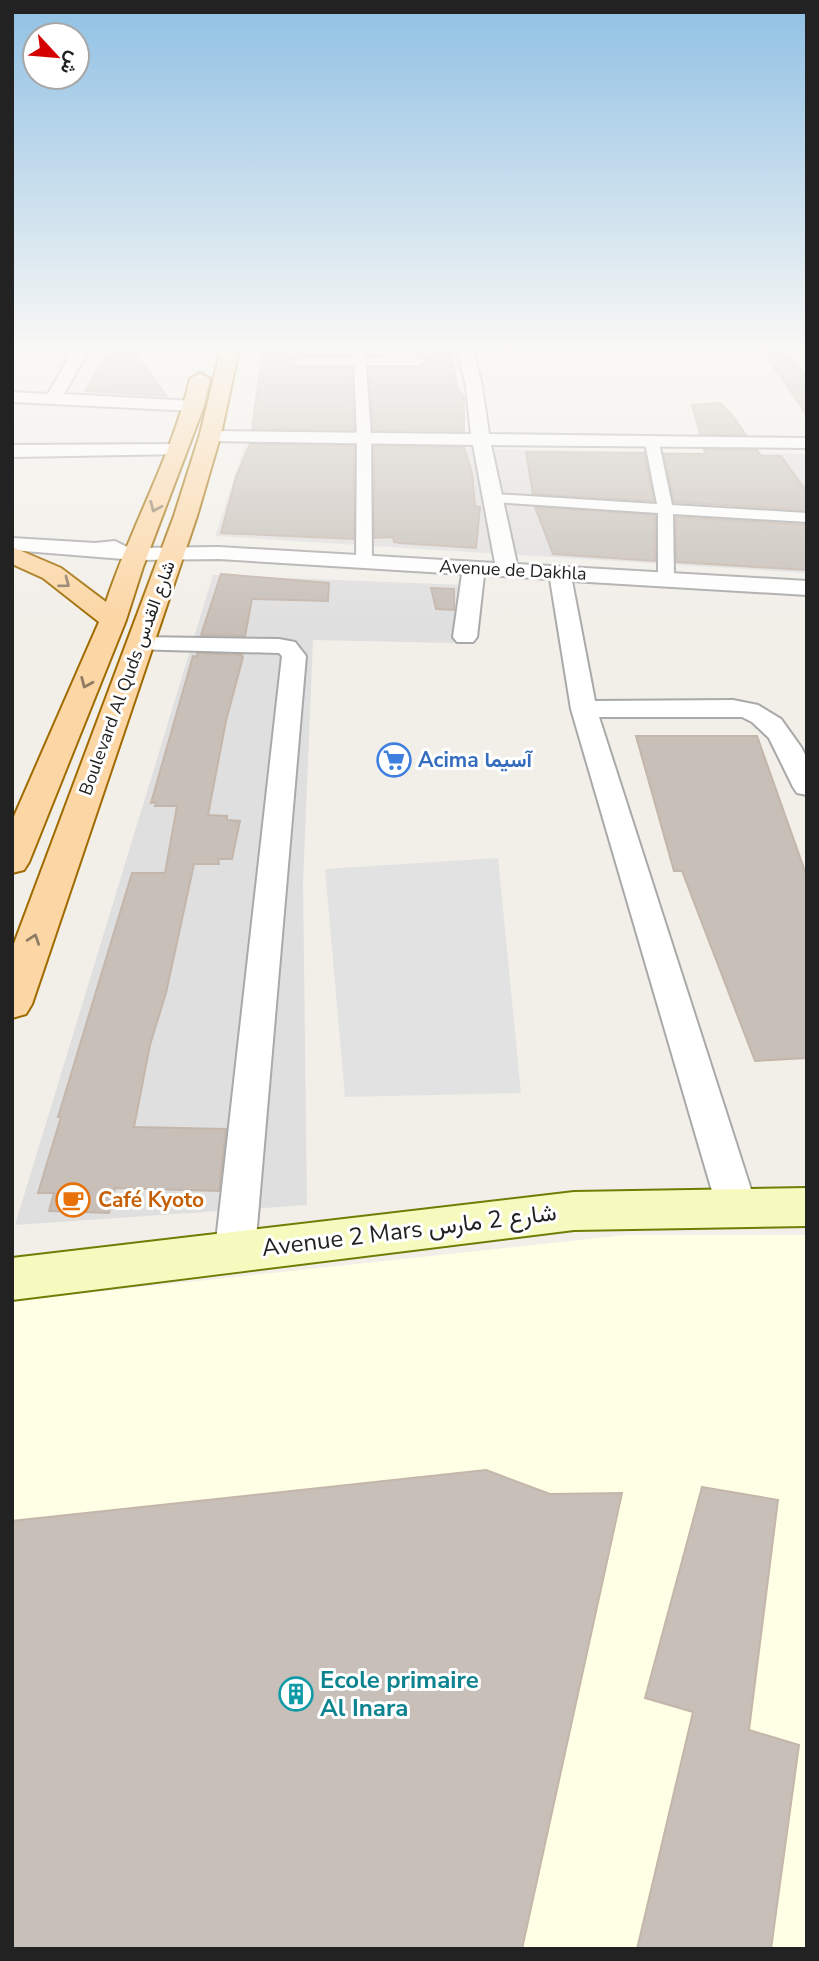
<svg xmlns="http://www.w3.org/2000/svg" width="819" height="1961" font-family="'Nunito Sans',Vazirmatn,sans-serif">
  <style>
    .residential { fill: #e0dfdf }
    .education { fill: #ffffe5 }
    .parking { fill: #e2e2e2 }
    .building { fill: #c7bfb8; stroke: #c4b6ab; stroke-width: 2 }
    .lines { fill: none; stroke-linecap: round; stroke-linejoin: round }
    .pedestrian-casing { stroke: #a9a9a9; stroke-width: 4 }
    .minor-casing { stroke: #a9a9a9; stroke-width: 4 }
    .secondary-casing { stroke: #707d05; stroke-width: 4 }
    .primary-casing { stroke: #a06b00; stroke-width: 4 }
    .pedestrian { fill: #fff; fill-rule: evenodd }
    .minor { fill: #fff; fill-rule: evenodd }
    .secondary { fill: #f7fabf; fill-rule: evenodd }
    .primary { fill: #fcd6a4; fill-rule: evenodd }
    .oneway { stroke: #8f7c63 }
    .labels { text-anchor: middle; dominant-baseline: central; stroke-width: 6; stroke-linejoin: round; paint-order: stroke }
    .far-street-label { font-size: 18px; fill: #222; stroke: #fff }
    .shop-label { font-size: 21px; font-weight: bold; fill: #366cbe; stroke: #fff; text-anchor: start }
    .food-label { font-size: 21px; font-weight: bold; fill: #c56008; stroke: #fff; text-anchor: start }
    .near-street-label { font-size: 24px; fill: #222; stroke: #fff }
    .near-culture-label { font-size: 24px; font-weight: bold; fill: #0d838f; stroke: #fff; text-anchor: start }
  </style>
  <rect width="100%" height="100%" fill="#f2efe9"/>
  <!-- residential -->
  <g class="residential">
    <polygon points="245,445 807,454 807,573 215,536"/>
    <polygon points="213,575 465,585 454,643 313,640 303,881 307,1205 15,1225"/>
  </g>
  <!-- education -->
  <polygon class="education" points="626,1235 807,1235 807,1949 12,1949 12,1301"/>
  <!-- parking -->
  <polygon class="parking" points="498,858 521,1093 345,1097 325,869"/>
  <!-- building -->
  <g class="building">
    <polygon points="111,349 132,349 167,396 85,391"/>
    <polygon points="263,349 351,350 351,355 299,355 291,363 299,369 351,368 354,430 252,429"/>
    <polygon points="451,349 457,387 464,397 464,431 373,430 369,368 419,368 427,360 419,354 368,355 368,350"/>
    <polygon points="762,350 787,350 807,379 807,415"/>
    <polygon points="720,403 733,416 746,435 700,434 692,405"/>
    <polygon points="250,444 354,446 354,539 221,533 236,477"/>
    <polygon points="374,446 464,447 472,473 475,506 480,507 476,548 399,543 394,542 393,537 374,538"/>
    <polygon points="704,450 757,450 761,456 781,456 807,492 807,510 674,502 664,454 705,454"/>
    <polygon points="526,452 644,453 654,501 533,494"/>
    <polygon points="535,507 655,515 655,561 553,554"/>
    <polygon points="676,517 807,525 807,570 676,562"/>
    <polygon points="221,574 329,583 328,601 252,599 245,636 201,635"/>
    <polygon points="431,588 454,589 454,610 436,609"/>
    <polygon points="197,653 242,655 243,657 226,721 208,815 227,816 227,820 240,821 232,859 218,859 219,864 194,864 166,993 150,1045 134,1127 226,1129 219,1191 115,1188 109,1213 49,1211 54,1193 38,1193 61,1117 58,1117 132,873 165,873 177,806 155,806 156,802 151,803 193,656 197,657"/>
    <polygon points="636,736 757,736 807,877 807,1058 755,1061 682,871 674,871"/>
    <polygon points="486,1470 550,1494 622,1493 522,1949 12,1949 12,1521"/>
    <polygon points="702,1487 778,1500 749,1730 799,1745 771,1949 637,1949 693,1712 645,1698"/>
  </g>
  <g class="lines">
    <defs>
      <g id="pedestrian">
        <polygon points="353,349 365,349 365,358 419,357 425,361 419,365 366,365 371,438 372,561 364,566 356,561 357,438 354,365 299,366 293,362 299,358 354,358"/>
        <polygon points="652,439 659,443 672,505 807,513 807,522 673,514 674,578 666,583 658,578 658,513 494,502 487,498 494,494 657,504 645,443"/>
      </g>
      <g id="minor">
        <polygon points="55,349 77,349 86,355 64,394 194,401 203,406 194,411 12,402 12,392 48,394 69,357"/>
        <polygon points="457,349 473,349 482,386 489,434 807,438 807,448 491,445 517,564 807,581 807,595 572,581 595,701 733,700 758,705 781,719 801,747 807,758 807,795 797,793 793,787 769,738 752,722 742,717 599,717 757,1208 751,1219 737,1224 723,1219 717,1208 571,709 550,579 484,575 477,637 473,642 457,642 453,637 462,574 219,559 136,560 12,550 12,538 95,543 115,541 125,546 136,548 219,547 495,563 473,445 212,441 203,436 212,431 471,434 466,386"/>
        <polygon points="178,444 187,450 185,454 12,457 12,445"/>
        <polygon points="139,637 279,639 295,642 306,656 255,1250 249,1262 235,1267 221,1262 215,1250 282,656 279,653 131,649 127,644 131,639"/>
      </g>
      <polygon id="secondary" points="807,1188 807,1226 574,1230 12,1300 12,1258 574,1192"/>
      <g id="primary">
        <polygon points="221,349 239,349 221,434 197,516 32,1004 26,1014 12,1018 12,949 174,516 200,434"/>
        <path d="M200 373 210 379 204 406 143 567 126 620 29 862 24 870 12 873V821L99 622 43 578 12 564V547L61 568 106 602C131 526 172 456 190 379Z"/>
      </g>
    </defs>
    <!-- pedestrian casing -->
    <use href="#pedestrian" class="pedestrian-casing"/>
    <!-- minor casing -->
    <use href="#minor" class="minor-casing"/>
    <!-- secondary casing -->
    <use href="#secondary" class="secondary-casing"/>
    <!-- primary casing -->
    <use href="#primary" class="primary-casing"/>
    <!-- pedestrian -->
    <use href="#pedestrian" class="pedestrian"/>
    <!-- minor -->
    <use href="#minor" class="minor"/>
    <!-- secondary -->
    <use href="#secondary" class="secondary"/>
    <!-- primary -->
    <use href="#primary" class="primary"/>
  </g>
  <!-- one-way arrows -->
  <defs><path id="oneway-chevron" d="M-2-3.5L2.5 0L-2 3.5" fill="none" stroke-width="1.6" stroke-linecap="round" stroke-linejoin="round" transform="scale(1.75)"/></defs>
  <g class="oneway">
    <use href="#oneway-chevron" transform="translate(155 507) rotate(113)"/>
    <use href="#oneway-chevron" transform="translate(65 583) rotate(37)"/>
    <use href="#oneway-chevron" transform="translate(86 683) rotate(113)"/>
    <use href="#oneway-chevron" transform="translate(34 939) rotate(-71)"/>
  </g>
  <!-- sky -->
  <linearGradient id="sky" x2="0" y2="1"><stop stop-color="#8fc0e4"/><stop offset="0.56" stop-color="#f9f8f5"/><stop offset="1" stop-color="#f9f8f5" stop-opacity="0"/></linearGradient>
  <rect width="819" height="624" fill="url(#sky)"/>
  <!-- icons -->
  <defs>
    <symbol id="supermarket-ring" viewBox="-11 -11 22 22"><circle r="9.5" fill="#fff" stroke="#3f7fe0" stroke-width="1.5"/><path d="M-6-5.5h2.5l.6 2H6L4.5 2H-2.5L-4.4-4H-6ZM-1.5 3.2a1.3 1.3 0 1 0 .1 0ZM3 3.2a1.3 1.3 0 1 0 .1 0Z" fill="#3f7fe0"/></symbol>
    <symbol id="cafe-ring" viewBox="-11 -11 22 22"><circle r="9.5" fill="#fff" stroke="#e8710a" stroke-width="1.5"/><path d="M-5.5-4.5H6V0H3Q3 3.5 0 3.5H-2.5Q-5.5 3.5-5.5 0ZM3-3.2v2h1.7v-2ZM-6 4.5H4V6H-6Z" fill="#e8710a"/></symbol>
    <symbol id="building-ring" viewBox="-11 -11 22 22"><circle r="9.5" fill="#fff" stroke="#0f9aa8" stroke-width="1.5"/><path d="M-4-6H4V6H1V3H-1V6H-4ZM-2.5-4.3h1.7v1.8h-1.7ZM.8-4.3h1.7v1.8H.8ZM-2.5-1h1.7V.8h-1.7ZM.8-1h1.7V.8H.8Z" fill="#0f9aa8"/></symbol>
  </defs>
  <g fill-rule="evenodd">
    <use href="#supermarket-ring" x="375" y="741" width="38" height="38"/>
    <use href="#cafe-ring" x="54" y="1181" width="38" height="38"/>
    <use href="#building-ring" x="277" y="1675" width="38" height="38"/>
  </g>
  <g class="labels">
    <!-- far-street labels -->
    <g class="far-street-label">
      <text transform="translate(513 570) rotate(3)">Avenue de Dakhla</text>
      <text transform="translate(127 678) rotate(-70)">Boulevard Al Quds شارع القدس</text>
    </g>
    <!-- shop labels -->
    <g class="shop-label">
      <text x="418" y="760">Acima آسيما</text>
    </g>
    <!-- food labels -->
    <g class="food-label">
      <text x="98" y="1200">Café Kyoto</text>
    </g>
    <!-- near-street labels -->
    <g class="near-street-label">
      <text transform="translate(409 1230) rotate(-7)">Avenue 2 Mars شارع 2 مارس</text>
    </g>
    <!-- near-culture labels -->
    <g class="near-culture-label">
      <text x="320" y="1680">Ecole primaire<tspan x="320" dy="28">Al Inara</tspan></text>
    </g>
  </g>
  <!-- border -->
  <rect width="819" height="1961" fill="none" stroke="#222222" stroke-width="28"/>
  <!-- north arrow -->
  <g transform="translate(56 56) rotate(116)"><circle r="33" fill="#ffffff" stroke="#a7a7a7" stroke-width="2"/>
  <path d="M0-5L12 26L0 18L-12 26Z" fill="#d40000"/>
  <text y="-10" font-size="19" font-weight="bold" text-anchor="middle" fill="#222222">ش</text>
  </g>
</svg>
